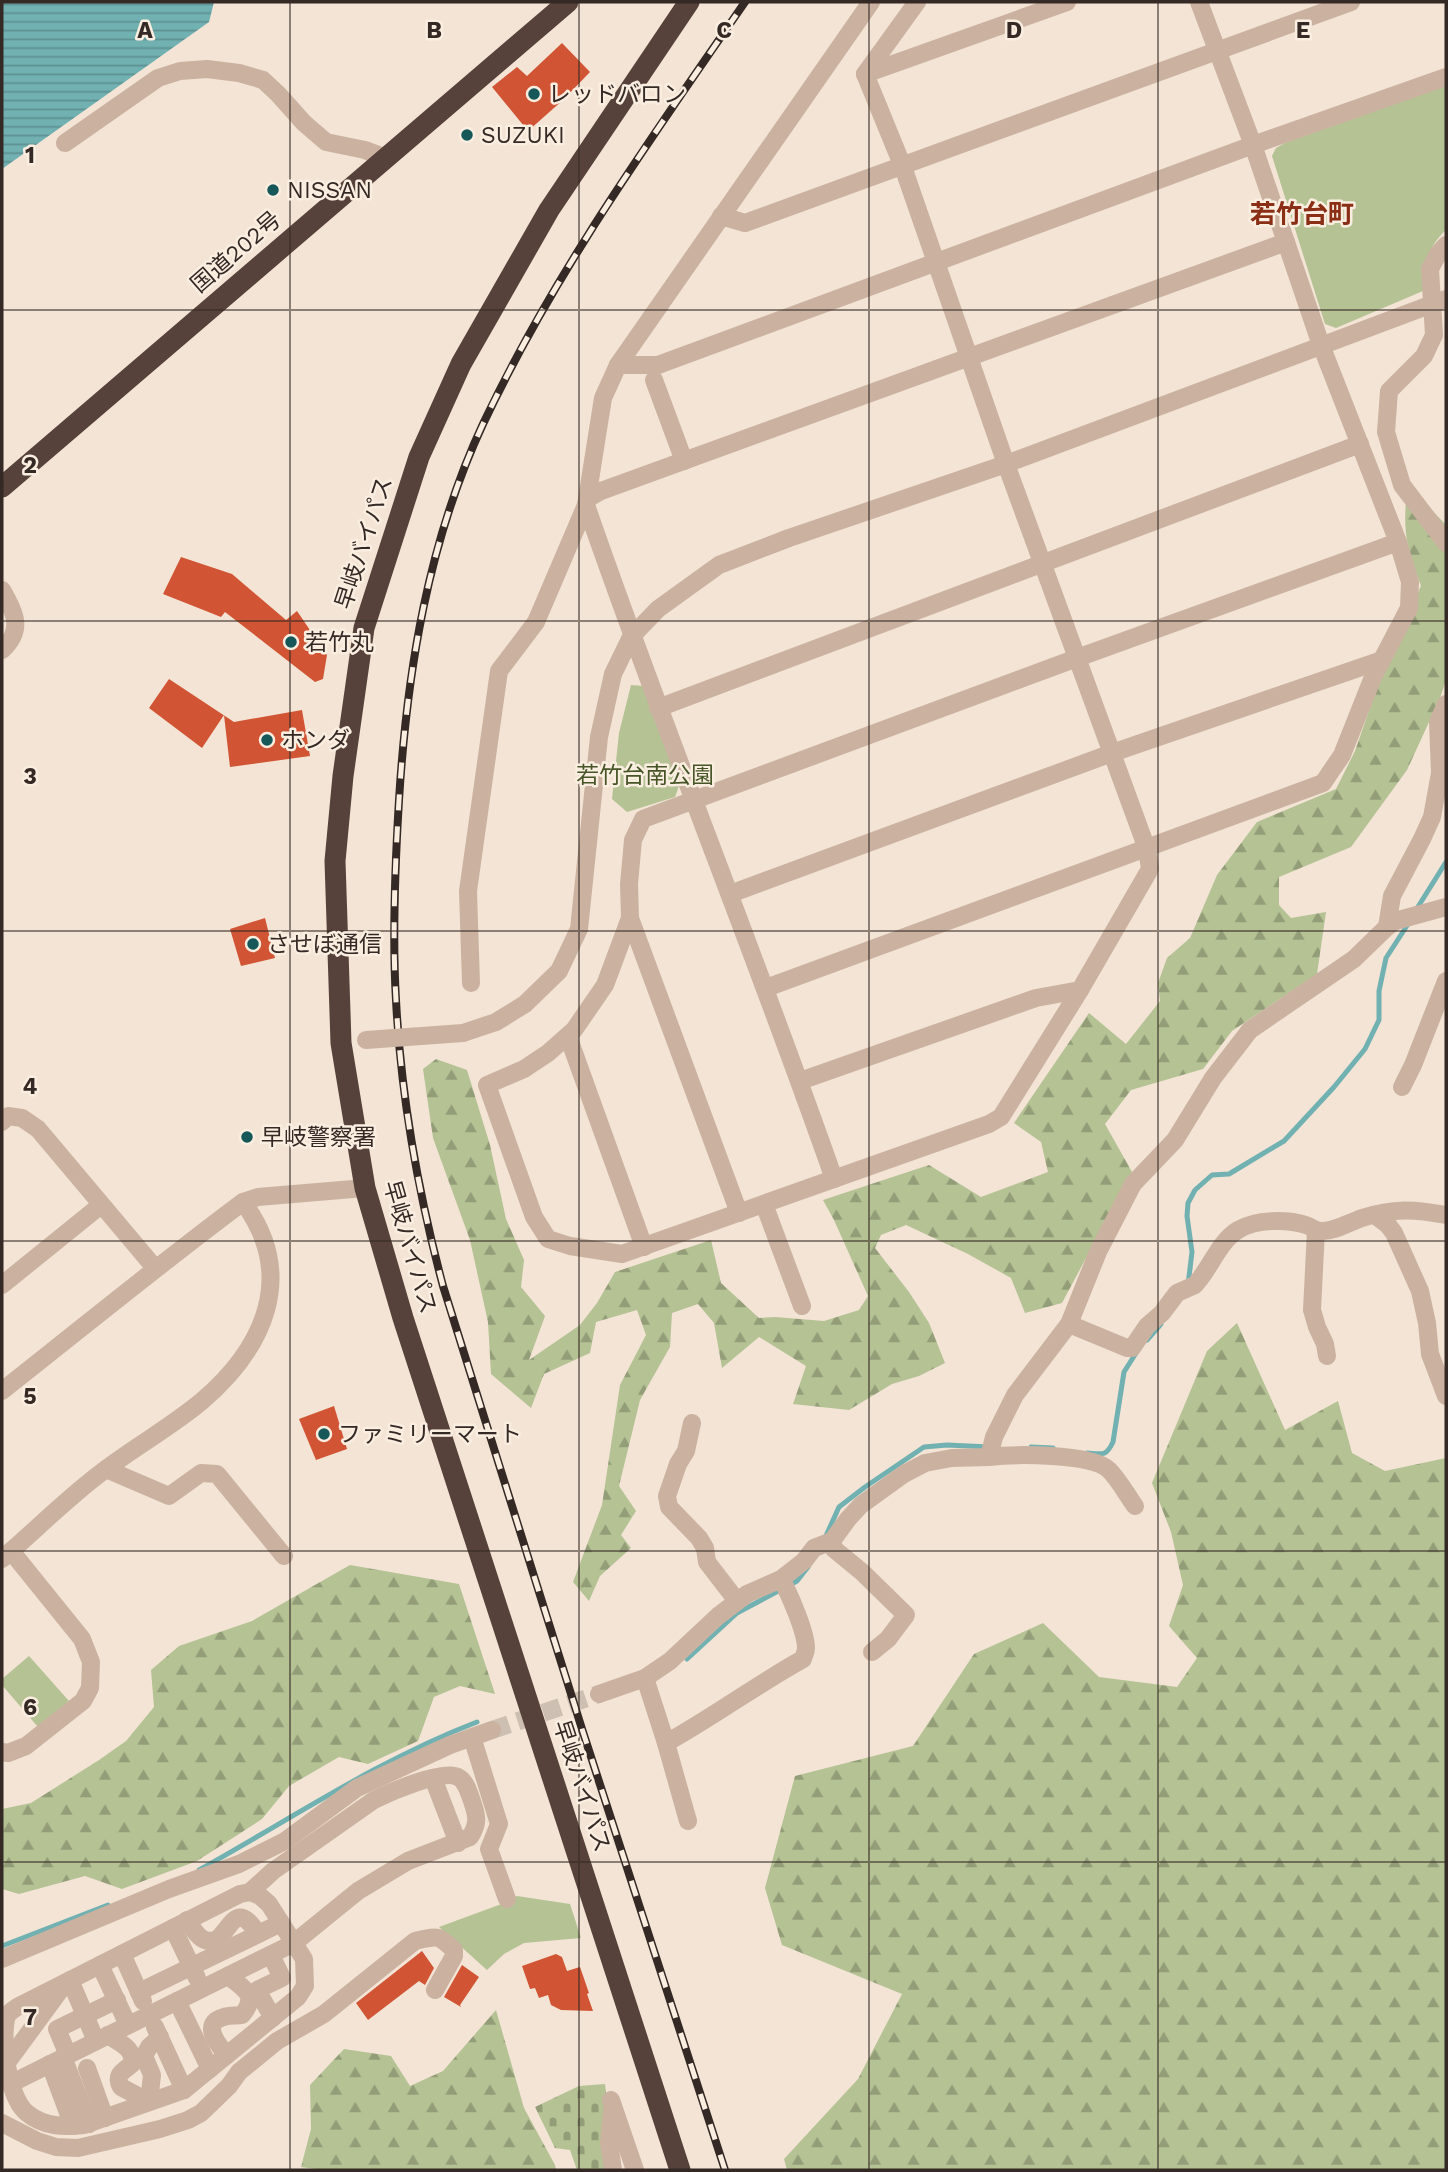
<svg xmlns="http://www.w3.org/2000/svg" width="1448" height="2172" font-family="'Work Sans','Noto Sans JP',sans-serif">
  <style>
    .green { fill: #b4c294 }
    .forest { fill: url(#forest-firs) }
    .cemetery { fill: url(#cemetery-stones) }
    .water { fill: url(#water-rules) }
    .lines { fill: none; stroke-linecap: round; stroke-linejoin: round }
    .stream { stroke: #71b1b2; stroke-width: 5 }
    .building { fill: #d15534 }
    .minor-tunnel { stroke: #cdbfb2; stroke-width: 18; stroke-dasharray: 18 9; stroke-linecap: butt }
    .minor { stroke: #cbb2a0; stroke-width: 18 }
    .highway { stroke: #56423a; stroke-width: 21 }
    .rail-casing { stroke: #342924; stroke-width: 8 }
    .rail { stroke: #faeee1; stroke-width: 5; stroke-dasharray: 16; stroke-linecap: butt }
    .minor-bridge { stroke: #cbb2a0; stroke-width: 18 }
    .grid { fill: none; stroke: #342924; stroke-width: 2; stroke-opacity: 0.55 }
    .poi-dot { fill: #165759; stroke: #faeee1; stroke-width: 2.5 }
    .labels { text-anchor: middle; dominant-baseline: central; stroke-width: 5; stroke-linejoin: round; paint-order: stroke }
    .poi-label { font-size: 23px; fill: #342924; stroke: #faeee1; text-anchor: start }
    .street-label { font-size: 23px; fill: #342924; stroke: #faeee1 }
    .park-label { font-size: 23px; fill: #455526; stroke: #faeee1 }
    .quarter-label { font-size: 26px; font-weight: bold; fill: #8a2e16; stroke: #faeee1 }
    .grid-label { font-size: 23px; text-anchor: middle; font-weight: bold; fill: #342924; stroke: #faeee1; stroke-width: 5; stroke-linejoin: round; paint-order: stroke }
  </style>
  <defs>
    <pattern id="forest-firs" width="22" height="20" patternUnits="userSpaceOnUse" patternTransform="scale(1.75)"><rect width="22" height="20" fill="#b4c294"/><path d="M5 1l3.5 6h-7zM16 11l3.5 6h-7z" fill="#939e79"/></pattern>
    <pattern id="cemetery-stones" width="16" height="16" patternUnits="userSpaceOnUse" patternTransform="scale(1.75)"><rect width="16" height="16" fill="#b4c294"/><path d="M2 7V4a2 2 0 0 1 4 0v3zM10 15v-3a2 2 0 0 1 4 0v3z" fill="#939e79"/></pattern>
    <pattern id="water-rules" width="6" height="5" patternUnits="userSpaceOnUse" patternTransform="scale(1.75)"><rect width="6" height="5" fill="#71b1b2"/><path d="M0 2.5h6" fill="none" stroke="#5e9091"/></pattern>
  </defs>
  <rect width="100%" height="100%" fill="#f3e4d5"/>
  <!-- green -->
  <g class="green">
    <path d="M1446 84V230C1427 247 1425 266 1423 291L1336 328 1325 324 1272 156 1276 148 1285 143Z"/>
    <polygon points="631,685 644,686 680,783 675,797 627,812 612,799 619,733"/>
    <polygon points="29,1656 69,1701 38,1727 2,1685 2,1679"/>
    <polygon points="517,1896 570,1904 581,1938 524,1943 504,1954 487,1970 439,1927 507,1902 507,1899"/>
  </g>
  <!-- forest -->
  <g class="forest">
    <path d="M1406 501 1428 506 1446 525V680L1440 698 1407 770 1351 847 1279 877V905L1291 918 1326 912 1317 974 1232 1031 1203 1069 1131 1090 1105 1124 1132 1172 1062 1303 1025 1313 1011 1278 968 1254 906 1225 881 1235 875 1248 909 1292 929 1323 945 1363 919 1376 892 1384 849 1410 793 1404 806 1366 759 1337 722 1368 714 1323 698 1304 672 1313 670 1347 640 1400 619 1486 636 1511 621 1535 631 1548 600 1576 589 1601 573 1582 602 1505 620 1385 646 1335 637 1310 596 1322 590 1353 544 1374 531 1408 491 1374 488 1322 470 1240 433 1138 423 1069 436 1059 467 1070 490 1145 506 1219 524 1260 521 1287 545 1316 529 1360 580 1325 597 1303 615 1272 711 1240 721 1283 759 1318 775 1317 824 1321 859 1310 868 1296 834 1220 823 1200 929 1165 981 1197 1048 1172 1041 1142 1014 1123 1089 1013 1126 1044 1160 1001 1158 983 1167 958 1190 938 1217 875 1257 822 1336 789 1355 751 1379 682 1421 586C1409 552 1403 538 1406 501Z"/>
    <polygon points="1237,1323 1285,1430 1338,1401 1352,1453 1385,1471 1446,1458 1446,2170 787,2170 784,2159 858,2079 902,1994 782,1945 765,1888 795,1776 913,1746 974,1654 1043,1623 1099,1677 1177,1687 1197,1658 1169,1626 1183,1585 1171,1532 1152,1483 1207,1351"/>
    <polygon points="350,1565 459,1584 495,1694 460,1686 434,1697 418,1741 368,1764 339,1757 289,1786 262,1819 197,1861 122,1889 85,1876 19,1894 2,1889 2,1809 31,1803 99,1760 126,1741 154,1707 151,1670 179,1646 252,1621"/>
    <polygon points="496,2010 524,2108 555,2165 556,2170 323,2170 301,2167 311,2129 310,2085 344,2049 391,2056 410,2086 443,2071"/>
  </g>
  <!-- cemetery -->
  <polygon class="cemetery" points="605,2084 608,2107 608,2170 577,2170 570,2150 555,2148 535,2107 579,2086"/>
  <!-- water -->
  <polygon class="water" points="2,2 214,2 209,22 2,169"/>
  <g class="lines">
    <!-- stream -->
    <g class="stream">
      <polyline points="1416,910 1446,862"/>
      <polyline points="1188,1285 1192,1252 1187,1216 1188,1203 1195,1190 1212,1175 1229,1174 1284,1141 1334,1087 1365,1049 1379,1020 1379,991 1386,958 1410,921"/>
      <polyline points="1147,1340 1161,1324"/>
      <polyline points="1031,1447 1053,1448"/>
      <path d="M1087 1453C1102 1454 1106 1457 1113 1442L1124 1372 1136 1353"/>
      <polyline points="825,1538 839,1507 865,1487 924,1447 947,1445 990,1447"/>
      <polyline points="687,1659 737,1613 797,1581 808,1567"/>
      <path d="M199 1870C291 1819 378 1760 477 1722"/>
      <polyline points="2,1946 108,1905"/>
    </g>
  </g>
  <!-- building -->
  <g class="building">
    <polygon points="562,43 590,72 563,100 528,131 492,87 517,67 527,76"/>
    <polygon points="181,557 232,574 286,620 297,611 327,655 323,679 315,682 225,612 221,617 163,594"/>
    <polygon points="169,679 234,722 302,710 310,756 230,767 224,715 202,748 149,708"/>
    <polygon points="265,918 275,958 241,966 230,929"/>
    <polygon points="334,1406 347,1449 316,1460 299,1419"/>
    <polygon points="422,1951 434,1968 425,1985 419,1981 368,2020 356,2003"/>
    <polygon points="556,1954 562,1957 567,1971 580,1967 589,1993 587,1994 593,2011 561,2010 551,2005 548,1995 539,1998 535,1988 530,1989 522,1966"/>
    <polygon points="462,1965 479,1977 460,2005 461,2007 444,1997"/>
  </g>
  <g class="lines">
    <!-- minor-tunnel -->
    <polyline class="minor-tunnel" points="492,1730 599,1694"/>
    <!-- minor -->
    <g class="minor">
      <polyline points="865,74 1067,2"/>
      <polyline points="865,74 917,2"/>
      <polyline points="65,143 158,78 180,71 207,69 239,73 263,80 278,94 304,123 326,142 365,150 386,158"/>
      <polyline points="721,216 745,223 1351,2"/>
      <polyline points="1446,245 1438,254 1430,269 1434,335 1424,356 1389,391 1386,432 1402,485 1446,543"/>
      <polyline points="618,365 658,365 1253,145 1446,77"/>
      <polyline points="654,380 684,461"/>
      <polyline points="587,499 601,491 1286,242"/>
      <path d="M586 505C664 731 755 953 834 1179"/>
      <path d="M2 590C15 612 24 630 2 650"/>
      <polyline points="658,708 1360,444"/>
      <polyline points="730,894 1112,753 1382,660"/>
      <polyline points="630,918 605,985 574,1030 548,1053 524,1069 487,1085 534,1217 548,1239 570,1246 622,1254 989,1124 1001,1117 1080,990 1150,869 1147,849 1006,464 903,167 865,74"/>
      <polyline points="1387,927 1392,896 1422,839 1432,817 1440,773 1438,722 1446,704"/>
      <polyline points="471,983 468,891 499,671 536,622 586,505 603,398 618,365 871,2"/>
      <polyline points="766,988 1323,783 1342,755 1373,677 1409,608 1410,582 1398,542 1321,345 1253,145 1199,2"/>
      <polyline points="463,1033 496,1022 525,1004 559,971 579,929 599,737 613,674 631,637 658,609 719,565 789,538 1006,464 1446,299"/>
      <polyline points="568,1036 644,1247"/>
      <polyline points="800,1081 1036,998 1080,990"/>
      <polyline points="1402,1087 1413,1065 1446,981"/>
      <polyline points="2,1122 8,1116 22,1118 38,1129 155,1268"/>
      <polyline points="764,1204 802,1306"/>
      <polyline points="739,1213 630,918 629,884 633,840 643,819 1077,658 1398,542"/>
      <polyline points="1375,1215 1388,1225 1394,1233 1420,1291 1427,1323 1430,1354 1446,1396"/>
      <polyline points="1316,1230 1312,1310 1317,1327 1325,1344 1327,1356"/>
      <polyline points="2,1285 101,1205"/>
      <path d="M1069 1324 1127 1348H1132L1147 1326 1162 1313 1177 1293 1195 1285 1199 1280C1212 1264 1220 1241 1238 1230 1256 1219 1287 1219 1306 1225 1312 1227 1315 1231 1321 1231 1334 1232 1350 1222 1362 1218 1394 1208 1414 1209 1446 1215"/>
      <path d="M2 1391C82 1328 161 1263 243 1202L258 1197 365 1188"/>
      <polyline points="692,1423 686,1451 678,1464 667,1496 669,1507 699,1538 705,1548 707,1562 737,1601"/>
      <path d="M989 1457C1014 1454 1092 1453 1109 1470 1119 1480 1127 1495 1135 1506"/>
      <polyline points="106,1469 169,1496 201,1473 217,1474 284,1556"/>
      <polyline points="832,1541 834,1549 862,1572 906,1615 888,1639 872,1652"/>
      <path d="M2 1559C37 1529 69 1496 106 1469 138 1445 172 1426 202 1401 265 1347 297 1275 243 1202"/>
      <path d="M645 1678 666 1743C713 1717 756 1685 803 1659 804 1655 806 1652 806 1648 806 1632 789 1593 781 1579"/>
      <polyline points="599,1694 645,1678 670,1661 718,1616 747,1594 781,1579 804,1561 814,1548 832,1541 848,1519 861,1505 904,1474 925,1463 952,1458 989,1457 994,1437 1015,1395 1069,1324 1098,1252 1133,1184 1175,1140 1213,1078 1250,1030 1354,959 1387,927 1395,921 1446,907"/>
      <polyline points="472,1737 499,1824 489,1849 507,1899"/>
      <polyline points="666,1743 688,1821"/>
      <polyline points="2,1752 8,1753 26,1746 83,1701 90,1688 91,1662 82,1639 11,1551"/>
      <polyline points="433,1778 458,1843"/>
      <path d="M250 1892 260 1896 269 1904 304 1959 305 1986 298 1997 184 2090 84 2125C64 2127 44 2127 27 2113 8 2098 0 2038 7 2016 9 2012 14 2009 19 2006L240 1894Z"/>
      <path d="M187 1920C195 1932 202 1946 218 1939 234 1922 238 1903 258 1934"/>
      <polyline points="173,1928 197,1978"/>
      <polyline points="122,1954 143,2001"/>
      <polyline points="271,1955 282,1978 257,1990 273,2018"/>
      <polyline points="2,1959 169,1889 239,1864 285,1841 357,1788 450,1745 492,1730"/>
      <polyline points="100,1965 128,2025"/>
      <polyline points="70,1980 96,2041"/>
      <polyline points="139,1992 281,1923"/>
      <polyline points="177,2001 210,2069"/>
      <polyline points="155,2027 184,2090"/>
      <path d="M108 2035C119 2043 135 2048 132 2064 124 2071 114 2074 121 2087L149 2102 152 2075 144 2056 149 2047 160 2037"/>
      <polyline points="68,2055 57,2029 117,2000"/>
      <path d="M227 2055C218 2045 200 2023 224 2017 229 2015 237 2016 242 2015 259 1995 243 1988 228 1976"/>
      <polyline points="63,2057 89,2124"/>
      <polyline points="6,2064 64,1985"/>
      <polyline points="50,2064 73,2126"/>
      <polyline points="87,2068 105,2118"/>
      <path d="M10 2084 294 1943 358 1891 408 1861 470 1837C479 1823 477 1816 472 1801 469 1793 466 1781 458 1777 443 1769 390 1792 374 1800L273 1871 250 1892"/>
      <polyline points="611,2100 635,2170"/>
      <polyline points="612,2110 609,2143 613,2170"/>
      <path d="M2 2123 37 2141 56 2147 78 2148 160 2129 188 2120 201 2113 229 2086 239 2072 277 2041 324 2014 415 1941C438 1936 437 1934 454 1950V1956L435 1990"/>
    </g>
    <!-- highway -->
    <g class="highway">
      <polyline points="2,487 568,2"/>
      <polyline points="680,2170 403,1318 365,1188 341,1043 335,861 343,776 364,628 419,457 461,364 549,210 689,2"/>
    </g>
    <defs>
      <path id="rail" d="M725 2170 582 1729 443 1286C418 1192 401 1097 396 1000 392 934 395 866 399 800 407 671 428 542 483 424 554 273 651 139 745 2"/>
    </defs>
    <!-- rail casing -->
    <use href="#rail" class="rail-casing"/>
    <!-- rail -->
    <use href="#rail" class="rail"/>
    <!-- minor-bridge -->
    <polyline class="minor-bridge" points="366,1040 463,1033"/>
  </g>
  <!-- grid -->
  <path class="grid" d="M290 2V2170M579 2V2170M869 2V2170M1158 2V2170M2 310H1446M2 621H1446M2 931H1446M2 1241H1446M2 1551H1446M2 1862H1446"/>
  <!-- markers -->
  <g class="poi-dot">
    <circle cx="534" cy="94" r="7"/>
    <circle cx="467" cy="135" r="7"/>
    <circle cx="273" cy="190" r="7"/>
    <circle cx="291" cy="642" r="7"/>
    <circle cx="267" cy="740" r="7"/>
    <circle cx="253" cy="944" r="7"/>
    <circle cx="247" cy="1137" r="7"/>
    <circle cx="324" cy="1434" r="7"/>
  </g>
  <g class="labels">
    <!-- poi labels -->
    <g class="poi-label">
      <text x="548" y="94">レッドバロン</text>
      <text x="481" y="135">SUZUKI</text>
      <text x="287" y="190">NISSAN</text>
      <text x="305" y="642">若竹丸</text>
      <text x="281" y="740">ホンダ</text>
      <text x="267" y="944">させぼ通信</text>
      <text x="261" y="1137">早岐警察署</text>
      <text x="338" y="1434">ファミリーマート</text>
    </g>
    <!-- street labels -->
    <g class="street-label">
      <text transform="translate(236 252) rotate(-41)">国道202号</text>
      <text transform="translate(364 543) rotate(-72)">早岐バイパス</text>
      <text transform="translate(410 1247) rotate(74)">早岐バイパス</text>
      <text transform="translate(582 1786) rotate(72)">早岐バイパス</text>
    </g>
    <!-- park labels -->
    <g class="park-label">
      <text x="645" y="775">若竹台南公園</text>
    </g>
    <!-- quarter labels -->
    <g class="quarter-label">
      <text x="1302" y="214">若竹台町</text>
    </g>
  </g>
  <g class="grid-label">
    <text x="145" y="38">A</text>
    <text x="434" y="38">B</text>
    <text x="724" y="38">C</text>
    <text x="1014" y="38">D</text>
    <text x="1303" y="38">E</text>
    <text x="30" y="163">1</text>
    <text x="30" y="473">2</text>
    <text x="30" y="784">3</text>
    <text x="30" y="1094">4</text>
    <text x="30" y="1404">5</text>
    <text x="30" y="1715">6</text>
    <text x="30" y="2025">7</text>
  </g>
  <!-- border -->
  <rect width="1448" height="2172" fill="none" stroke="#342924" stroke-width="7"/>
</svg>
